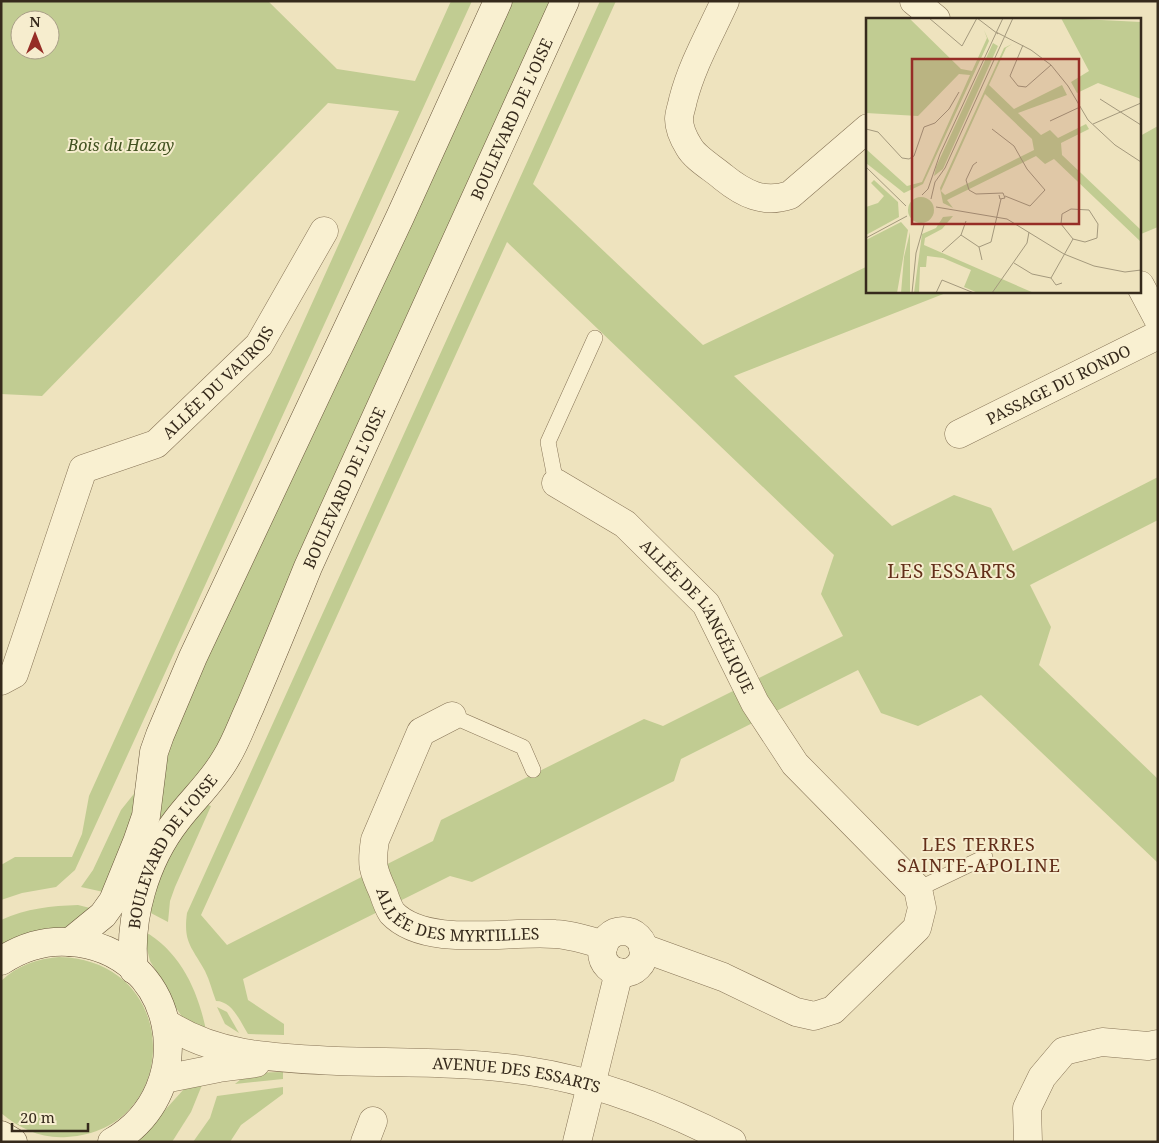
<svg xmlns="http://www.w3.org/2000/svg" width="1159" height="1143" font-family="'Noto Serif',serif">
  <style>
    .green { fill: #c1cc92; fill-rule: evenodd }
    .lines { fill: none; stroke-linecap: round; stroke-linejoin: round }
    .service-casing { stroke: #877457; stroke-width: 16 }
    .minor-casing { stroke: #877457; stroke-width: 29 }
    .secondary-casing { stroke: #68553a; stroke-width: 29 }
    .service { stroke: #f9f0d1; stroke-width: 15 }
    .minor { stroke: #f9f0d1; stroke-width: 28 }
    .secondary { stroke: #f9f0d1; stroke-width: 28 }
    .labels { text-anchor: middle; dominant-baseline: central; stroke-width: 4; stroke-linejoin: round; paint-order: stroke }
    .street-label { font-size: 16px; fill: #362a1c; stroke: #f6edce }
    .park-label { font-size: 16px; font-style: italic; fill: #435322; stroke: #f6edce }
    .neighbourhood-label { font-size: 18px; letter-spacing: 1px; fill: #632f1a; stroke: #f6edce }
    .quarter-label { font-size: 19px; letter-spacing: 1px; fill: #632f1a; stroke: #f6edce }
    .inset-road { fill: none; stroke: #a4997d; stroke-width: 1 }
    .view { fill: #962d26; fill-opacity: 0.15; stroke: #962d26; stroke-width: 2.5 }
    .inset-edge { fill: none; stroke: #362a1c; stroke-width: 2.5 }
  </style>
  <rect width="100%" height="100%" fill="#eee3be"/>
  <!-- green -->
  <g class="green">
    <path d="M1 1H268L337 69 415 81 451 1H472L75 870 56 887 22 893 1 900V865L15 857H72L82 834 89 796 399 111 328 103 42 396 1 394ZM20 20H50V50H20Z"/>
    <polygon points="510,1 554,1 227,740 168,818 147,833 159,767 221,626 253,563"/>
    <path d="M600 1H616L533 184 703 345 868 266V291H951L734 376 892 526 954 495 991 508 1013 551 1158 477V520L1030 585 1051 627 1039 665 1158 779V863L981 695 918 726 881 713 858 670 681 759 674 781 472 882 450 876 243 979 248 1000 284 1024V1035L248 1034C240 1021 232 1001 216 1001 212 991 210 981 205 971 192 947 183 943 187 913ZM507 242 834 555 821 594 843 636 663 726 644 719 441 820 433 841 227 945 201 915Z"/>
    <polygon points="1158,126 1158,227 1141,234 1140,136"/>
    <polygon points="141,785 139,804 108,893 81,887 93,870 121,810"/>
    <polygon points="202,803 211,806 175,887 170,901 168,922 147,911 161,867"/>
    <path d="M78 905 94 909 70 928 34 934 1 944V920C27 908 51 906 78 905Z"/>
    <path d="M144 931C182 953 199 993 207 1035L187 1024 174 1005 170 995 150 961 146 945Z"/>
    <path d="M59 957C183 960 183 1130 67 1137 42 1139 20 1129 1 1113V981C18 965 37 959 59 957Z"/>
    <polygon points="217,1007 227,1012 239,1033 225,1024"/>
    <polygon points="283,1072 283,1079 235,1084 248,1073"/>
    <polygon points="202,1085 191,1112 172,1142 136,1142 184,1089"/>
    <polygon points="283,1087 283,1094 241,1125 230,1142 193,1142 210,1118 217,1096"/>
  </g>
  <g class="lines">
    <defs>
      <g id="service">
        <polyline points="556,483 548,442 595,338"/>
        <polyline points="452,716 523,747 533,770"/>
        <polyline points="918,889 985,857"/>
      </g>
      <g id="minor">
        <path d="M725 1C710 34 692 65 683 100 682 106 679 113 679 119 679 128 684 139 689 147 695 158 714 169 723 177 744 194 764 204 790 195L868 128"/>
        <polyline points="914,1 936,19"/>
        <polyline points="1140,285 1158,319"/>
        <path id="s1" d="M959 434 1158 335"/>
        <path id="s2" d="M556 483 625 524 706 604 755 703 795 764 918 889 922 908 917 928 833 1010 814 1016 796 1012 723 977 643 948"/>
        <path id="s3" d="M1 681 14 674 83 469 156 444 259 345 324 231"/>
        <path id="s4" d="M452 716 421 732 375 840C371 865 373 870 383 892 385 898 388 907 392 913 426 949 509 930 555 934 572 935 588 940 604 945"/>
        <circle cx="623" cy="952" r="21"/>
        <path id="s5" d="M166 1023C216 1057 278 1058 337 1061 401 1063 466 1061 529 1071 597 1081 671 1111 732 1142"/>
        <polyline points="164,1079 219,1068 256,1063"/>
        <polyline points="365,1142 373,1121"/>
        <polyline points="577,1142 619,972"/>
        <polyline points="1028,1142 1027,1108 1042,1077 1064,1051 1102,1042 1148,1046 1158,1044"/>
      </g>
      <g id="secondary">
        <polyline points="70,942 103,915 113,901 137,842 146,816 154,752 160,735 193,657 400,217 498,1"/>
        <path d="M1 961C22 947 45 940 70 942 177 949 204 1089 112 1142"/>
        <path id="s6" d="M134 970C128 919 145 861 177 820 193 799 213 781 226 758 236 742 242 724 250 707 270 660 289 614 308 567L565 1"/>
        <polyline points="1,1135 13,1142"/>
      </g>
    </defs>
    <!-- service casing -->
    <use href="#service" class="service-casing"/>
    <!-- minor casing -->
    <use href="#minor" class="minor-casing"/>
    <!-- secondary casing -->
    <use href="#secondary" class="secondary-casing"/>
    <!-- service -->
    <use href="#service" class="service"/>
    <!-- minor -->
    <use href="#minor" class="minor"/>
    <!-- secondary -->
    <use href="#secondary" class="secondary"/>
  </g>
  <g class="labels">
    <!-- street labels -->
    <g class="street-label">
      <text stroke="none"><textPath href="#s6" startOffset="939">BOULEVARD DE L'OISE</textPath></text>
      <text stroke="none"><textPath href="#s3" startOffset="396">ALLÉE DU VAUROIS</textPath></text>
      <text stroke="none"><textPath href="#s1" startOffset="111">PASSAGE DU RONDO</textPath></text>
      <text stroke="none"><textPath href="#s6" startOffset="534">BOULEVARD DE L'OISE</textPath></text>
      <text stroke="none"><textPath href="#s2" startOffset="199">ALLÉE DE L'ANGÉLIQUE</textPath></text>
      <text stroke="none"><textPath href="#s6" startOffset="129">BOULEVARD DE L'OISE</textPath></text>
      <text stroke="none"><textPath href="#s4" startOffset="292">ALLÉE DES MYRTILLES</textPath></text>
      <text stroke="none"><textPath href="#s5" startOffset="358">AVENUE DES ESSARTS</textPath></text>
    </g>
    <!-- park labels -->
    <g class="park-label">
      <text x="121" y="145">Bois du Hazay</text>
    </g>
    <!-- neighbourhood labels -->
    <g class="neighbourhood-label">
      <text x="979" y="844">LES TERRES<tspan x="979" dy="21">SAINTE-APOLINE</tspan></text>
    </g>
    <!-- quarter labels -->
    <g class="quarter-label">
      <text x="952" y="571">LES ESSARTS</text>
    </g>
  </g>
  <!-- overview -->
  <g transform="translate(866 18)">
    <rect width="275" height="275" fill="#eee3be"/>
    <path d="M0 0H43L95 51 106 53 121 20 118 12 123 23 57 166 38 175 0 145V131L41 168 56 164 104 57 93 56 52 98 0 95ZM195 0 275 4V81L232 65 211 75 205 64 223 53ZM127 25 132 28 77 151 68 158 70 149ZM146 26 140 30 123 67 148 91 196 67 201 77 152 95 175 117 184 112 192 120 220 106 223 111 195 125 196 137 275 212V224L188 141 179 146 170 138 81 182 87 190 77 185 74 170 138 30ZM119 76 166 121 168 132 79 177 75 173ZM8 162 32 184 33 199 0 217V189L12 185 18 178 5 165ZM42 192a13 13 0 1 1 26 0a13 13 0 1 1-26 0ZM87 198 76 211 59 220 58 227 168 275H112L98 269 105 252 77 240 61 238 60 249H54L53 275H48L56 216 70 210 77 199ZM35 204 42 212 31 275H0V222ZM44 214V275H35L38 239Z" fill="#c1cc92" fill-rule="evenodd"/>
    <path class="inset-road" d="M63 0 96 28 111 0M111 0 132 16M130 14 165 32 185 47 202 68 222 102 249 127 275 144M157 27 144 58 152 68 160 69 185 47M234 81 275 107M184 103 214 89M227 106 275 85M0 111 12 114 36 140 43 141 48 138 58 109 69 105 83 91 93 74M126 111 148 128 161 151 179 172 164 188 139 178M111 144 107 147 100 162 103 172 110 176 137 175 139 180 134 181 133 177M0 149 40 188M56 177 62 171 74 136 137 0M65 181 69 164 79 150 147 0M70 189 141 201 198 236 228 248 259 254 275 252M100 203 95 217 113 229M0 220 41 198M76 234 95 217M116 242 113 229 125 224 135 181M148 245 166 256 185 260 190 267 196 265M185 260 207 221 219 224 231 220 232 206 223 192 205 191 196 196 195 206 207 221M46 275 50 235 58 207M70 275 76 262 108 275M126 275 161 225 163 214"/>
    <path class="view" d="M46 41H213V206H46Z"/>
    <rect width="275" height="275" class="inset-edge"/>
  </g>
  <!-- border -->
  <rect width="1159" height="1143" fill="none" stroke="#362a1c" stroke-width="5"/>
  <!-- north arrow -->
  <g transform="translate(35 35)"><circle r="24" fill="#f6edce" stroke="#a99f87"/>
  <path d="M0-4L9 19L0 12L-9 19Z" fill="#962d26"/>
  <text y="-8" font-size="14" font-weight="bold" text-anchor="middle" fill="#362a1c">N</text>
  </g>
  <!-- scale -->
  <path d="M12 1123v8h76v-8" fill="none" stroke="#362a1c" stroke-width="2.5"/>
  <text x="20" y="1123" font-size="15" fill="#362a1c" stroke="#f6edce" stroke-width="4" paint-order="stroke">20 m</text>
</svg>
